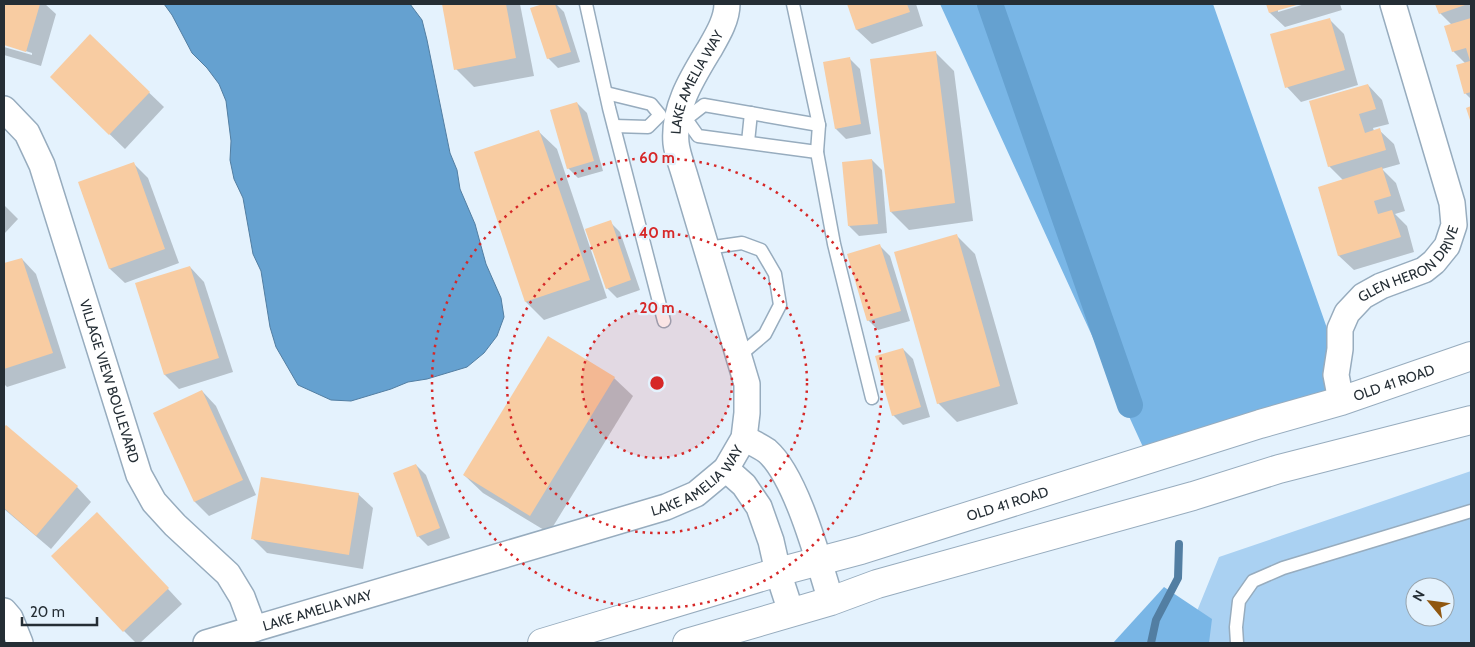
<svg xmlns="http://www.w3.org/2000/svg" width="1475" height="647" font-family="Cabin,sans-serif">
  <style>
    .green { fill: #aad1f2; fill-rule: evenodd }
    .forest { fill: #79b6e6 }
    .water { fill: #65a1d0; stroke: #527ea2 }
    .shadow { fill: #0003 }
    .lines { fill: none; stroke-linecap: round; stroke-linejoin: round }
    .stream { stroke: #527ea2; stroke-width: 8 }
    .canal { stroke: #65a1d0; stroke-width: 26 }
    .building { fill: #f8cca2 }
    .service-casing { stroke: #97acbe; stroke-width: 15 }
    .minor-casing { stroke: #97acbe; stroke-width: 28 }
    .tertiary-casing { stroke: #97acbe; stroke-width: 30 }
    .service { stroke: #fff; stroke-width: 12 }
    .minor { stroke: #fff; stroke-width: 25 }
    .tertiary { stroke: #fff; stroke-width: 28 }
    .ring { fill: none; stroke: #d62828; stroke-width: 2.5; stroke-dasharray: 2.5 5 }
    .labels { text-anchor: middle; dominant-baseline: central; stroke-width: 4.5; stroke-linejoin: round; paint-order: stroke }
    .street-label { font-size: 14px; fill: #252e35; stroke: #e4f2fd }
    .centre { fill: #d62828; stroke: #e4f2fd; stroke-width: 2.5 }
    .ring-label { font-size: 15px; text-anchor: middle; font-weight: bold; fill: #d62828; stroke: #e4f2fd; stroke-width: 4.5; stroke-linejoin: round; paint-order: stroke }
  </style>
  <rect width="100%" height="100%" fill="#e4f2fd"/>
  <!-- green -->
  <path class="green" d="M1471 471V643H1184L1219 557ZM1415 587H1445V617H1415Z"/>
  <!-- forest -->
  <g class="forest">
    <polygon points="940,4 1213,4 1347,385 1254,411 1143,447"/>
    <polygon points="1164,587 1212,619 1209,643 1113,643"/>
  </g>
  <!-- water -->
  <polygon class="water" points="164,4 410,4 422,20 427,40 450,153 457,170 460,189 475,224 486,264 501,298 504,317 497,336 484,353 467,367 427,379 408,382 391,389 351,401 331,400 298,385 276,347 270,327 261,271 253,254 243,198 234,179 230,160 231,141 226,101 219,84 207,68 192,53 172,15"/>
  <!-- shadow -->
  <g class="shadow">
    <polygon points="4,4 45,4 56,14 41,66 4,55 4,47 32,55 32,53 4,44"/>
    <polygon points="443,4 520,4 534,76 474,87 456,69"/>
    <polygon points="547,4 556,4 564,12 580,62 558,68 548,58 532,9"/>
    <polygon points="848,4 916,4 923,26 872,44 857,30"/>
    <polygon points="1268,4 1297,4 1278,9 1278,12 1305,4 1340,4 1342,10 1285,27 1270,13"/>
    <polygon points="1437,4 1471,4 1471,99 1465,93 1465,63 1453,51 1452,25 1440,13"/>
    <polygon points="1329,19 1344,34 1358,85 1301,102 1287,87"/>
    <polygon points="90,36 164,107 125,149 66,92"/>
    <polygon points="935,52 954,71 973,221 909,230 891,212"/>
    <polygon points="850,59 860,69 871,134 846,139 836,129"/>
    <polygon points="1368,85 1382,100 1389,124 1373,128 1374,131 1379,130 1394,144 1400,164 1382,169 1396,183 1405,211 1395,214 1407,226 1414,252 1354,270 1339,256 1319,188 1343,180 1329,166"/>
    <polygon points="577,103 587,113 603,171 578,178 568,168"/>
    <polygon points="538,131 557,149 607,298 544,320 526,302"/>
    <polygon points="872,160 882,170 887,233 859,236 849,226"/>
    <polygon points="133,163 148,178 179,263 125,283 110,269 79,183"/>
    <polygon points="4,205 18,219 4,234"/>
    <polygon points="610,222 620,232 640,290 617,298 607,288"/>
    <polygon points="956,235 975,254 1018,404 957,422 938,403"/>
    <polygon points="880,246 890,256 910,321 878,330 868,320"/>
    <polygon points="22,259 36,274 66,368 7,387 4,384 4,265"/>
    <polygon points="190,267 204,282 233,372 179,389 165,375 137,284"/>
    <polygon points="548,338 614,378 633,396 549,533 483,493 464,475"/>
    <polygon points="903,349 913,359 930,417 903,425 893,415"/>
    <polygon points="202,391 216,406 256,495 209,516 195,502"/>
    <polygon points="6,427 77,487 91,502 51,549 4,509 4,429"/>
    <polygon points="416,465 426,475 450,538 428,546 418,536"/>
    <polygon points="358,494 373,508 363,569 267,553 253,539"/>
    <polygon points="111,528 182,604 140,643 136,643 124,631"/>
  </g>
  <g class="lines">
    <!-- stream -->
    <polyline class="stream" points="1151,643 1156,620 1178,578 1179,544"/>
    <!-- canal -->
    <polyline class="canal" points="990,4 1130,405"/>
  </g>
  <!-- building -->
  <g class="building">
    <polygon points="4,4 40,4 26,52 4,45"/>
    <polygon points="442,4 506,4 516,58 454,70"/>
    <polygon points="543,4 555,4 571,52 547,59 530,8"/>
    <polygon points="847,4 907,4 910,12 856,30"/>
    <polygon points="1266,4 1300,4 1269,13"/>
    <polygon points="1435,4 1468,4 1439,14"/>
    <polygon points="1330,18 1345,70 1285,88 1270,34"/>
    <polygon points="1471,18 1471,92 1464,94 1456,65 1470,61 1466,48 1452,52 1444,26"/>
    <polygon points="90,34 150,92 109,135 50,77"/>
    <polygon points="936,51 955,203 890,212 870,59"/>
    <polygon points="850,57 861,124 835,129 823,62"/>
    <polygon points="1368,84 1376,109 1359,114 1365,133 1380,128 1386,150 1328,167 1309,101"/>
    <polygon points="577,102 594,161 567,169 550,110"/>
    <polygon points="1471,106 1471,123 1466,108"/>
    <polygon points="539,130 590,280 525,302 474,152"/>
    <polygon points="872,159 878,224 848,226 842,162"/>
    <polygon points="134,162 165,249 109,269 78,182"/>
    <polygon points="1382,167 1391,196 1374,201 1378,214 1392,210 1401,237 1338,256 1318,187"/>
    <polygon points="611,220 631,280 606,289 585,229"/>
    <polygon points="957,234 1000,386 937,404 894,252"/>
    <polygon points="880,244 901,311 867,321 847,254"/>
    <polygon points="22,258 53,353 4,369 4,263"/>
    <polygon points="190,266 219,358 164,375 135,283"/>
    <polygon points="548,336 615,377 530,516 463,475"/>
    <polygon points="903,348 921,407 892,416 875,356"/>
    <polygon points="202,390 243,480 194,502 153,413"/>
    <polygon points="6,425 78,486 36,536 4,508 4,427"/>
    <polygon points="416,464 440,528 417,537 393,473"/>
    <polygon points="261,477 359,493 349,555 251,539"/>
    <polygon points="97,512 169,588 123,632 51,556"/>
  </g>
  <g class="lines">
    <defs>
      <g id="service">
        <polyline points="586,4 609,108 664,321"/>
        <polyline points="793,4 819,125 817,152 834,244 872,398"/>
        <polyline points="606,93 651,104 660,115 648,127 614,126"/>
        <polyline points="748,142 751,113"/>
        <polyline points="817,152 698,136 686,119 704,105 819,125"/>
        <polyline points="707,248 742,243 761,250 775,274 780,305 765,334 739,356"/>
        <polyline points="1237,643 1236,627 1239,601 1253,581 1283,568 1471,511"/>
      </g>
      <g id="minor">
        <path id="s1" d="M4 109 27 133 42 165 139 475 154 502 175 525 228 574 242 597 254 629"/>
        <path id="s2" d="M1341 401 1336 375 1340 349V329L1347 313 1363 296 1381 286 1424 270 1434 262 1447 246 1454 225 1452 203 1393 4"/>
        <path d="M744 438C751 442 760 446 767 451 797 477 819 563 831 601"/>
        <polyline points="726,469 744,485 759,507 771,541 778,572 791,612"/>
        <polyline points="4,611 10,618 20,643"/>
        <path id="s3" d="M206 643 666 507 696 494 726 469 744 438 747 413V384L684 173C681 163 677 153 676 143 673 108 692 78 709 50 717 36 727 20 727 4"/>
      </g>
      <g id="tertiary">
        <path id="s4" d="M542 643 778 572 861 550 1260 424 1341 401 1471 356"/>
        <polyline points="687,643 831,601 877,584 1193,496 1279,469 1471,420"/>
      </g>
    </defs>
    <!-- service casing -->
    <use href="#service" class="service-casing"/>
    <!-- minor casing -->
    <use href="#minor" class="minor-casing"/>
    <!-- tertiary casing -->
    <use href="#tertiary" class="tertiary-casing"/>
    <!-- service -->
    <use href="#service" class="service"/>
    <!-- minor -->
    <use href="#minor" class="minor"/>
    <!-- tertiary -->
    <use href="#tertiary" class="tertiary"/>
  </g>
  <!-- distance rings -->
  <circle cx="657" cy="383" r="75" fill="#d62828" fill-opacity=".12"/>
  <g class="ring">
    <circle cx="657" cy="383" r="75"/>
    <circle cx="657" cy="383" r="150"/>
    <circle cx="657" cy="383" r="225"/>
  </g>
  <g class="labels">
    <!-- street labels -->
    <g class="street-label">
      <text stroke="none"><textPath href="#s3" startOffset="958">LAKE AMELIA WAY</textPath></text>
      <text stroke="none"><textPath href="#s2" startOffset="172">GLEN HERON DRIVE</textPath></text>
      <text stroke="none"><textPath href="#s1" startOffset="295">VILLAGE VIEW BOULEVARD</textPath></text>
      <text stroke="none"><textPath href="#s4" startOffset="891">OLD 41 ROAD</textPath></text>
      <text stroke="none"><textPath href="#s3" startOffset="521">LAKE AMELIA WAY</textPath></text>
      <text stroke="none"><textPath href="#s4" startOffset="486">OLD 41 ROAD</textPath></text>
      <text stroke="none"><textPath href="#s3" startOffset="116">LAKE AMELIA WAY</textPath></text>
    </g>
  </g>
  <circle cx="657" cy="383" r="8" class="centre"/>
  <g class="ring-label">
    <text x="657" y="163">60 m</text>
    <text x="657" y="238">40 m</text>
    <text x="657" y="313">20 m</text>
  </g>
  <!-- border -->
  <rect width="1475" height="647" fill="none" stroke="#252e35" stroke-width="10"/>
  <!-- north arrow -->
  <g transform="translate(1430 602) rotate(299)"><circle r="24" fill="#e4f2fd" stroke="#98a4ad"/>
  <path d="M0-4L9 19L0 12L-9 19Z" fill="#905710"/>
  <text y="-8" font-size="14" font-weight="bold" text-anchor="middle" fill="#252e35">N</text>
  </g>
  <!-- scale -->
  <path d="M22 617v8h75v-8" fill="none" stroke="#252e35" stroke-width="2.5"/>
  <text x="30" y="617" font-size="15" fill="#252e35" stroke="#e4f2fd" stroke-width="4" paint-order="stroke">20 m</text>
</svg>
